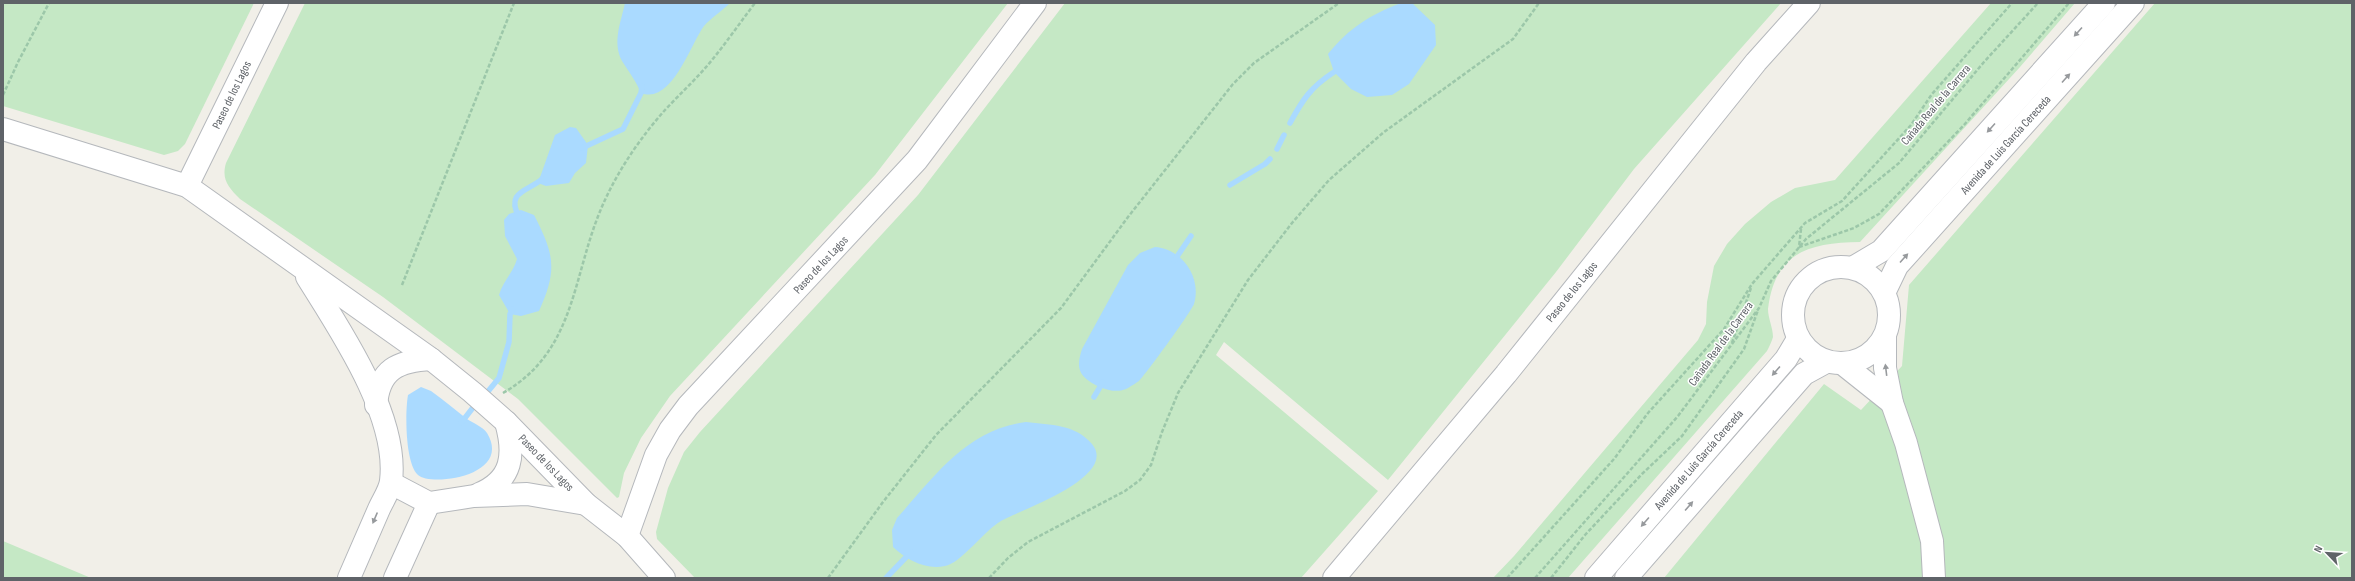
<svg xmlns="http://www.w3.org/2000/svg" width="2355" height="581" font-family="'Sofia Sans Condensed',sans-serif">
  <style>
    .green { fill: #c5e8c5 }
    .water { fill: #aadaff }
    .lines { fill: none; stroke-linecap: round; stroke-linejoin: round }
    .stream { stroke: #aadaff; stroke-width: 5.5 }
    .minor-casing { stroke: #b5b8bc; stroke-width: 24 }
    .path { stroke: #9cc7a9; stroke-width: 2.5; stroke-dasharray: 4 2; stroke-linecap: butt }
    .minor { stroke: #fff; stroke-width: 22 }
    .oneway { fill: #979a9d }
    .labels { text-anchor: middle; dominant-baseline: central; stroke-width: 3; stroke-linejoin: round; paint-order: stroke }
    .street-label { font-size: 12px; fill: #5f6368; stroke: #fff }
  </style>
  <rect width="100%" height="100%" fill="#f1efe8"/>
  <!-- green -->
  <g class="green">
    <polygon points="3,3 254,3 185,144 178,151 164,155 3,106"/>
    <path d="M305 3H1008L875 175 670 396 641 438 624 473 619 497 617 498 518 399 383 297 240 199C229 188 221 180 226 163Z"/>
    <polygon points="1065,3 1781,3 1634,169 1556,272 1388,480 1224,342 1216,355 1378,491 1301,578 695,578 657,539 656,532 668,488 684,452 700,432 918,195"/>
    <path d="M1991 3H2075L2020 67 1860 242C1810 243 1775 251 1768 309 1768 318 1773 328 1773 337 1772 341 1769 347 1767 351L1568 578H1493L1514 556 1698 340 1706 324 1707 302 1714 266 1727 244 1745 224 1771 202 1795 188 1835 180Z"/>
    <polygon points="2155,3 2352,3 2352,578 1664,578 1824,384 1861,410 1902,366 1909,285"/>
    <polygon points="3,541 91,578 3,578"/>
  </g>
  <!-- water -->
  <g class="water">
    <path d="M625 3H730C722 11 711 18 704 26 691 43 672 105 641 93 636 81 629 72 622 61 612 42 621 22 625 3Z"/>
    <path d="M1401 3H1412L1435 25 1436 45 1409 84 1392 95 1367 97 1351 89 1334 72 1328 54C1350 27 1370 15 1401 3Z"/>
    <polygon points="570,127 576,128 588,145 586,163 575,173 569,183 546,186 538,183 555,135"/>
    <path d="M521 210 534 215C554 254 558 269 539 311L521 316 510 314 499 295C503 281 513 273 517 259L505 236 504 220 509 214Z"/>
    <path d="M1155 247C1182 249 1202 277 1194 304 1191 312 1146 374 1139 381 1136 383 1130 387 1126 389 1114 394 1099 388 1089 381 1076 372 1078 362 1082 349L1128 265 1140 253Z"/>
    <path d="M421 387 431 391C444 400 455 410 467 419 473 423 483 427 487 433 513 476 431 487 418 475 405 463 405 412 408 395Z"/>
    <path d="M1026 422C1051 425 1075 424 1092 444 1119 477 1020 510 1001 521 985 530 960 564 945 566 925 570 907 560 893 547L892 530 897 518C935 476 966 430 1026 422Z"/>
  </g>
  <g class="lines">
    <!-- stream -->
    <g class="stream">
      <path d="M1290 123C1303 99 1311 87 1334 72"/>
      <polyline points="582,148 623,129 641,93 642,86"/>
      <polyline points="1277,149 1284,135"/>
      <polyline points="1230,185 1265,164 1270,159"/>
      <path d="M519 217C505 191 529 191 542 179"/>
      <polyline points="1174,261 1191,236"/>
      <polyline points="485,395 499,378 509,342 510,314 513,309"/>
      <polyline points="1094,397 1103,382"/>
      <polyline points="461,423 475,405"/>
      <polyline points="886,578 911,552"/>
    </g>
    <defs>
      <g id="minor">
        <polyline points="3,129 187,186 431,359 472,392 506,422 586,504 627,536 664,578"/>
        <polyline points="187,186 277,3"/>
        <circle cx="1841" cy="315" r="48"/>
        <polyline points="1854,267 1881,251 2104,3"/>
        <path d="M307 277C340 330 399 416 391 481 390 490 383 500 379 509 369 532 359 555 349 578"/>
        <polyline points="1885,291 1897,266 2133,3"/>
        <polyline points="1885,337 1885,368 1892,403 1906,443 1932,541 1934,578"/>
        <polyline points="1843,364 1892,403"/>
        <path d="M376 405C379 369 398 361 431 359"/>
        <polyline points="391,483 429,503 474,496 527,494 586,504"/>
        <path d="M479 494C513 480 515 454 506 422"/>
        <polyline points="627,536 656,455 670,430 688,406 917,160 1035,3"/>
        <polyline points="395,578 429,503"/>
        <polyline points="1334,578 1506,374 1756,62 1809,3"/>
        <polyline points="1596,578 1786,359 1798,339"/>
        <polyline points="1626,578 1804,374 1826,362"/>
      </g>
    </defs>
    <!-- minor casing -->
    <use href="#minor" class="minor-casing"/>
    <!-- path -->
    <g class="path">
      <polyline points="3,95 18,62 49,3"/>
      <polyline points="1801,229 1799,247 1854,228 1879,214 1964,125 2069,3"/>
      <polyline points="402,285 514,3"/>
      <polyline points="1732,343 1751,288"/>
      <path d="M503 393C576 351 572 277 601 209 616 173 640 138 665 110 679 95 694 81 707 66 724 46 739 24 755 3"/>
      <polyline points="828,578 883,502 936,435 1061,308 1128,217 1233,84 1254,63 1339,3"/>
      <polyline points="989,578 1008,558 1028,542 1125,491 1140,480 1151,465 1162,432 1178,393 1248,280 1292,223 1329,180 1384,132 1513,39 1539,3"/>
      <polyline points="1507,578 1614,459 1648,413 1724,329 1752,284 1805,223 1842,201 1911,125 1932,94 2012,3"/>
      <polyline points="1535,578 1678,416 1759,308 1771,281 1806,239 1899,163 1984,62 2038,3"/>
      <polyline points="1551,578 1585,535 1642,474 1682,436 1744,349 1758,310"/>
    </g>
    <!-- minor -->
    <use href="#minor" class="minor"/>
  </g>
  <!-- one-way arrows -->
  <defs><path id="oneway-solid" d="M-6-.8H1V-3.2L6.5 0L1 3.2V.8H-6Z"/></defs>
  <g class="oneway">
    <use href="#oneway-solid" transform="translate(2078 32) rotate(132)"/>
    <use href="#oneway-solid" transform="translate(2066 78) rotate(-48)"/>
    <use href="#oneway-solid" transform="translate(1991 128) rotate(132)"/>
    <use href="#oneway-solid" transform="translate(1904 258) rotate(-48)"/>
    <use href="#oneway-solid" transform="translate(1886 370) rotate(-97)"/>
    <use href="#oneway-solid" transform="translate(1776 371) rotate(131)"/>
    <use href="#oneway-solid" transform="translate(1689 506) rotate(-49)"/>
    <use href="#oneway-solid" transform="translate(375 518) rotate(113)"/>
    <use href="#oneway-solid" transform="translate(1645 522) rotate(131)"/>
  </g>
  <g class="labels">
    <!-- street labels -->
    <g class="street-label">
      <text transform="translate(232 95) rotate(-64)">Paseo de los Lagos</text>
      <text transform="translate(1936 105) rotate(-50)">Cañada Real de la Carrera</text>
      <text transform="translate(2006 145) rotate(-48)">Avenida de Luis García Cereceda</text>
      <text transform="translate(821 265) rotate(-47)">Paseo de los Lagos</text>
      <text transform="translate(1572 292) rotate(-51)">Paseo de los Lagos</text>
      <text transform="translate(1721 344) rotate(-54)">Cañada Real de la Carrera</text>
      <text transform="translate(1699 460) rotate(-49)">Avenida de Luis García Cereceda</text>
      <text transform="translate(546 463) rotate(46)">Paseo de los Lagos</text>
    </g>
  </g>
  <!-- border -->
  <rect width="2355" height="581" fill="none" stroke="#5f6368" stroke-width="8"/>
  <!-- north arrow -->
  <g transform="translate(2327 553) rotate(295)" stroke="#ffffff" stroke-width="3" paint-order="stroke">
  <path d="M0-3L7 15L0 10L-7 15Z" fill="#5f6368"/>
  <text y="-6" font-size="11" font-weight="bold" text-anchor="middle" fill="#5f6368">N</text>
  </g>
</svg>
